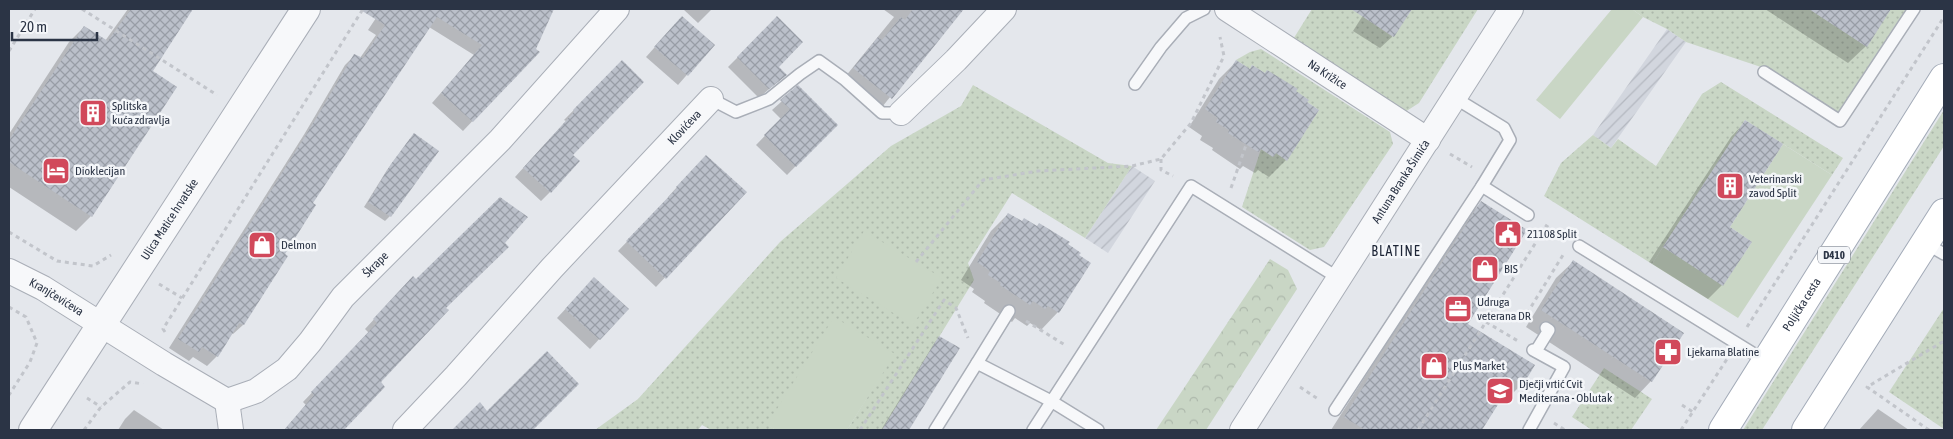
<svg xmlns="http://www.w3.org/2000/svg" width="1953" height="439" font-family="'Asap Condensed',sans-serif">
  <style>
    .industrial { fill: url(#industrial-furrows) }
    .grass { fill: url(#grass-dots) }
    .forest { fill: url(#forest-crowns) }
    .garden { fill: #c9d6c5 }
    .shadow { fill: #0003 }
    .building { fill: url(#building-cross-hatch) }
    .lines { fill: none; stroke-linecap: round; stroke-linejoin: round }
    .service-casing { stroke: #a9aeb7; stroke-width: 14 }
    .minor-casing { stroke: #a9aeb7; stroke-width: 26 }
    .tertiary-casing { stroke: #a9aeb7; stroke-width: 30 }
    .primary-casing { stroke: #a3abb8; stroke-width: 30 }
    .path { stroke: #c2c5cb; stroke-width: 3; stroke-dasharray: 4 4; stroke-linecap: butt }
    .service { stroke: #f7f8fa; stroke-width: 11 }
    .minor { stroke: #f7f8fa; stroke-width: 24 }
    .tertiary { stroke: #f7f8fa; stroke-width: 28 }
    .primary { stroke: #fff; stroke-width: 28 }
    .labels { text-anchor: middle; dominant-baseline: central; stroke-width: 5; stroke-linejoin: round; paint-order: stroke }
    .shield { fill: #f4f6f9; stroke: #676e7b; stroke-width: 1 }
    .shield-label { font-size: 11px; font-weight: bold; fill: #2b3445 }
    .street-label { font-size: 12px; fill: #2b3445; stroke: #f4f6f9 }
    .poi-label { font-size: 12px; fill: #2b3445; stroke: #f4f6f9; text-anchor: start }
    .neighbourhood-label { font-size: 14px; letter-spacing: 1px; fill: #1d2536; stroke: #f4f6f9 }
  </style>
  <defs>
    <pattern id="industrial-furrows" width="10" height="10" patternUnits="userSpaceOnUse" patternTransform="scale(1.25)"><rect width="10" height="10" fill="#d2d6de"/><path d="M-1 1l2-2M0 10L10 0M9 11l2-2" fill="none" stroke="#b4b8c0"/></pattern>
    <pattern id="grass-dots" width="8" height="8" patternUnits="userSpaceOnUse" patternTransform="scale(1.25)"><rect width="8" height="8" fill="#c9d6c5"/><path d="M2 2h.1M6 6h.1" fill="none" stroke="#adb8ab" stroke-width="1.8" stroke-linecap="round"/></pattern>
    <pattern id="forest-crowns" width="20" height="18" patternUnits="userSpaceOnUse" patternTransform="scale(1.25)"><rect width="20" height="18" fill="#c9d6c5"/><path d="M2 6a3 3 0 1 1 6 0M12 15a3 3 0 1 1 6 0" fill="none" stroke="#adb8ab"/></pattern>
    <pattern id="building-cross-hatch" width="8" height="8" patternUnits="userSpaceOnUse" patternTransform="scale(1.25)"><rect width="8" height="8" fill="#bbc0ca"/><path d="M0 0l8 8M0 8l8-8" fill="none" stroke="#989da6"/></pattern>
  </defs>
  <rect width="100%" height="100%" fill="#e4e7ec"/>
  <!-- industrial -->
  <g class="industrial">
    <polygon points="1667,29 1686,42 1611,148 1593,135"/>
    <polygon points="1132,166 1155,181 1108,253 1085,238"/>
  </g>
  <!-- grass -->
  <g class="grass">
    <polygon points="1312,9 1370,9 1365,18 1393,37 1412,9 1478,9 1419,103 1405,112 1292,41"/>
    <polygon points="1632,9 1809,9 1866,46 1891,9 1909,9 1839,116 1764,68 1686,42 1667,29 1643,17"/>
    <polygon points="1261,49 1390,132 1393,144 1324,247 1310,250 1242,207 1261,149 1273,157 1276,153 1287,160 1319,110 1307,102 1309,100 1252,65 1250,69 1236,60 1250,52"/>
    <polygon points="1721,82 1843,158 1832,175 1745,120 1652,264 1544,196 1561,163 1593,135 1611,148 1618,139 1656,166 1702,94"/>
    <polygon points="973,85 1108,163 1132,166 1085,238 1012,193 968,263 974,280 882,430 847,430 894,354 768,425 776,430 711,430 702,425 698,430 595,430 638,399 780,242 891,146 961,106"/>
    <polygon points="1944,110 1944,146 1762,430 1743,430"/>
    <polygon points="1944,308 1944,429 1889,392"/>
    <polygon points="1604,368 1652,399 1631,430 1592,430 1572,417"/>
  </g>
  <!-- forest -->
  <polygon class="forest" points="1270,259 1288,270 1297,289 1206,430 1156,430"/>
  <!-- garden -->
  <g class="garden">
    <polygon points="1612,9 1632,9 1643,17 1560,119 1536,100"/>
    <polygon points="1783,144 1832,175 1738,318 1652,264 1663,247 1723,285 1752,242 1730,227"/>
    <polygon points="864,231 942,278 913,325 836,278"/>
    <polygon points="834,317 895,354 847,430 776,430 767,425"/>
  </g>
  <!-- shadow -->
  <g class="shadow">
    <polygon points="128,9 192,9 151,72 91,216 76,231 9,187 9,134 69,42 84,27 105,41"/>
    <polygon points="382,9 553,9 535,49 538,52 463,131 432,103 474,55 429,27 311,204 283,254 286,256 243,325 233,334 231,333 217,356 207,366 193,357 189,361 169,348 305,133 345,65 354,56 360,58 376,35 368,30"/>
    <polygon points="683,9 712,9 698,23"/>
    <polygon points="883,9 961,10 882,107 845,77 894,17"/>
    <polygon points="1367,9 1410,9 1393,36 1380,48 1353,31"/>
    <polygon points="1765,9 1890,9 1866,46 1848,63"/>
    <polygon points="777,18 777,67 785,75 759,98 728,67"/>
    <polygon points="673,27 713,45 678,85 646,57"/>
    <polygon points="622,61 571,155 550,192 541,201 515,177 566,121 564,120"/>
    <polygon points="1236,62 1249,70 1252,67 1294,91 1286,160 1269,177 1258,170 1255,173 1243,166 1240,169 1212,150 1213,148 1200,140 1202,136 1189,127 1219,79"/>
    <polygon points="798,87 836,125 787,175 756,145 781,119 772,110"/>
    <polygon points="1745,122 1729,228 1722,285 1708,299 1649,262 1731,137"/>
    <polygon points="410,139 390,216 385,221 364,207 387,170"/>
    <polygon points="696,166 745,192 656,287 618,251 669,198 668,197"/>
    <polygon points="1481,203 1466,324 1522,384 1506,400 1501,397 1481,430 1331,430 1466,218"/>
    <polygon points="1008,214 1066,244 1077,255 1090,263 1058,312 1041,330 1030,323 1027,326 1015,318 1012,322 984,303 985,301 972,292 974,289 961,280 991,231"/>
    <polygon points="1573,262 1651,381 1635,398 1526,327 1556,278"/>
    <polygon points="404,287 445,308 379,382 383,387 342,430 284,430 306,405 303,402 369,333 365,329"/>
    <polygon points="585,288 627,309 590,349 557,318"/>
    <polygon points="940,338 958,349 908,430 881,430 935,342"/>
    <polygon points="480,404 487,412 528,414 512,430 453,430"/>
    <polygon points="1878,409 1909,430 1859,430"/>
    <polygon points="134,410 164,430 118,430 125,419"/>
  </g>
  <!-- building -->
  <g class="building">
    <polygon points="131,9 193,9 153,71 177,87 92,217 9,162 9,140 84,26 108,41"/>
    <polygon points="359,9 554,9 536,49 540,52 473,122 441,93 482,45 437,17 313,203 316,205 285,254 288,256 244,325 239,323 218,357 202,347 199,352 178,339 314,122 354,54 363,58 385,25"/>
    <polygon points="913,9 964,9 892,99 853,68 878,37 882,40 901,17 905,20"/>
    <polygon points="1351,9 1412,9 1394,37"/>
    <polygon points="1809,9 1891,9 1867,47"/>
    <polygon points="682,16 715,45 688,76 654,47"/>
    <polygon points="777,16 803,42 779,67 787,75 769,89 737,57"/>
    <polygon points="622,60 644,82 573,155 580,161 551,193 523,168 574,112 573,110"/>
    <polygon points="1236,60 1250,69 1252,65 1265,73 1267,70 1298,89 1296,91 1309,100 1307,102 1319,110 1287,161 1276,153 1273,157 1261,149 1258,152 1228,133 1229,130 1216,122 1218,118 1205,109"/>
    <polygon points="798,85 838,125 796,167 764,135 790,109 780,100"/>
    <polygon points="1745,120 1783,144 1730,227 1752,242 1723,286 1663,247"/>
    <polygon points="414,133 439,151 391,217 368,202 391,164"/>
    <polygon points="706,155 747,192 666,279 626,241 677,188 676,187"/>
    <polygon points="500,197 528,217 505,243 509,247 446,308 449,310 381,382 385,387 344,430 284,430 314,395 311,392 377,323 373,319 413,276 416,279"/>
    <polygon points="1481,201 1527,230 1468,324 1535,365 1523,385 1514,379 1482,430 1365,430 1344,417"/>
    <polygon points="1008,213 1022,221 1024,218 1037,226 1039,223 1070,242 1068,244 1081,253 1079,255 1091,263 1059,313 1048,306 1045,309 1033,301 1030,305 1000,285 1001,283 988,275 990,271 977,262"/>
    <polygon points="1573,260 1684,333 1652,382 1541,310"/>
    <polygon points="594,277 629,309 600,340 565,309"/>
    <polygon points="939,336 960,348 909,430 882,430"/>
    <polygon points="547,351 579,384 533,430 452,430 480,402 487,411"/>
  </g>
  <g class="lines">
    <defs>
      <g id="service">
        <polyline points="1764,72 1840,121 1914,9"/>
        <polyline points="1135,84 1161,47 1186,18 1204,9"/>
        <polyline points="1455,98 1504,128 1510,140 1482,186 1528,215"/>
        <polyline points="711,99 736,112 769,99 800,74 819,61 844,79 882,113 901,113"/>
        <polyline points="1925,243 1944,254"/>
        <polyline points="1579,246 1767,362"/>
        <polyline points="1536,351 1549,330 1546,328"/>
        <polyline points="977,363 1009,311"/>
        <polyline points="1335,410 1482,186"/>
        <polyline points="935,430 977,363 1051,401 1098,430"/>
        <polyline points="1033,430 1191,186 1340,279"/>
        <polyline points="1529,430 1564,367 1533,350"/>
      </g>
      <g id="minor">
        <path id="s1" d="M1227 9 1428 140"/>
        <polyline points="901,113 956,60 1004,9"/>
        <path id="s2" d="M9 271 43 288 164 364 227 401 256 391 287 369 310 342 343 297 500 140 617 9"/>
        <polyline points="227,401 231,430"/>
        <path id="s3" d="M405 430 456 376 552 268 711 99"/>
        <path id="s4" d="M1242 430 1511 9"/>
      </g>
      <g id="tertiary">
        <path id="s5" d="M33 430 306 9"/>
      </g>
      <g id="primary">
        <path id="s6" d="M1723 430 1944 78"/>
        <polyline points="1806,430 1944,213"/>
      </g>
    </defs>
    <!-- service casing -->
    <use href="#service" class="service-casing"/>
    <!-- minor casing -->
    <use href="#minor" class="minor-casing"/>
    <!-- tertiary casing -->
    <use href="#tertiary" class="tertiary-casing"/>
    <!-- primary casing -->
    <use href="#primary" class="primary-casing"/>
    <!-- path -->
    <g class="path">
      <polyline points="82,9 217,95"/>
      <polyline points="9,51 35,9"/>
      <polyline points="1450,154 1472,167"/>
      <polyline points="1161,159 1161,170 1173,176"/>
      <polyline points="1231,188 1246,145"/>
      <polyline points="1545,225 1563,237"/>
      <polyline points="9,232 57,261 93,266 111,255"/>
      <polyline points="916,262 983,180 1038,171 1132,166 1161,159 1191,123 1224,56 1220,37"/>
      <polyline points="159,284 182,298"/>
      <polyline points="9,307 26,317 37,343 30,362 9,395"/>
      <polyline points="1531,318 1526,315 1563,255"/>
      <polyline points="1026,321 1065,345"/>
      <polyline points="1486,322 1518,341"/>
      <polyline points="1747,327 1944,17"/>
      <polyline points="165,332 163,329 363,9"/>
      <polyline points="1300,387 1318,399"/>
      <polyline points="87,398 101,407"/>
      <polyline points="1682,405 1693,412"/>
      <polyline points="1554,423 1565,430"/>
      <polyline points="84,430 101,407 130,382 143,384"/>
      <polyline points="860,430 944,300 956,308 968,338"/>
      <polyline points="1418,430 1543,231"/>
      <polyline points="1681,430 1727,359"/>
      <polyline points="1929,430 1867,387 1944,341"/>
    </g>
    <!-- service -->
    <use href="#service" class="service"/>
    <!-- minor -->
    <use href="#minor" class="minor"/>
    <!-- tertiary -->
    <use href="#tertiary" class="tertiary"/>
    <!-- primary -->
    <use href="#primary" class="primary"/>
  </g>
  <!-- icons -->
  <defs>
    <symbol id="building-square" viewBox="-11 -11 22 22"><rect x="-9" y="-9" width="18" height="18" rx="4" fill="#d1495b" stroke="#f4f6f9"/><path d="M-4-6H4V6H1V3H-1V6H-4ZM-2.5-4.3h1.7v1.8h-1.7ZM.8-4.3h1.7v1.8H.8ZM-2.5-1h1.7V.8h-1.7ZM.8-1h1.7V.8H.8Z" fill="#fff"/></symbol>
    <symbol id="hotel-square" viewBox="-11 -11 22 22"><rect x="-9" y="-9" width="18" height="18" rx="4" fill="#d1495b" stroke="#f4f6f9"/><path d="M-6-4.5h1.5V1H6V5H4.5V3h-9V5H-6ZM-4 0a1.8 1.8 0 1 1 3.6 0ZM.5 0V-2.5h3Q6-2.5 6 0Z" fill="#fff"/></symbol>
    <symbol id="civic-square" viewBox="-11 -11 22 22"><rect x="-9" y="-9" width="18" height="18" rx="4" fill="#d1495b" stroke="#f4f6f9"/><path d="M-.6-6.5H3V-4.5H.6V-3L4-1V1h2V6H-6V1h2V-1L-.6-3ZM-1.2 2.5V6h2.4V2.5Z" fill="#fff"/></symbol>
    <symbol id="shop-square" viewBox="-11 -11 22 22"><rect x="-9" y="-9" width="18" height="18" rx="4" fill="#d1495b" stroke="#f4f6f9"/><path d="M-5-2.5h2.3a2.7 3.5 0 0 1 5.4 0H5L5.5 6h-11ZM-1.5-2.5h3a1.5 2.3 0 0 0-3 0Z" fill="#fff"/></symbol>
    <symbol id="office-square" viewBox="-11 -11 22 22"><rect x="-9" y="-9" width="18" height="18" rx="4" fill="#d1495b" stroke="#f4f6f9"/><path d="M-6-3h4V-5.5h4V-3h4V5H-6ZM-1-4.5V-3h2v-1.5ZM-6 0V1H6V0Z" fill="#fff"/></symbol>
    <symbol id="pharmacy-square" viewBox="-11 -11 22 22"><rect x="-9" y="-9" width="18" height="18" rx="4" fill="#d1495b" stroke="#f4f6f9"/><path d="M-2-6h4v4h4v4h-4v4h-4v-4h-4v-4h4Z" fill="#fff"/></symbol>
    <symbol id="school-square" viewBox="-11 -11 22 22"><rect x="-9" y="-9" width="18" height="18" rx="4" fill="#d1495b" stroke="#f4f6f9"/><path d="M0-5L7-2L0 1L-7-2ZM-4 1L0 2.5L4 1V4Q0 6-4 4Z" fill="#fff"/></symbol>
  </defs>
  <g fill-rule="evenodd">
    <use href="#building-square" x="77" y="97" width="32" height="32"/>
    <use href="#hotel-square" x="40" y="155" width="32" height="32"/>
    <use href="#building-square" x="1714" y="170" width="32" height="32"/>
    <use href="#civic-square" x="1492" y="218" width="32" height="32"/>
    <use href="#shop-square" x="246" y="229" width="32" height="32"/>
    <use href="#shop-square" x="1469" y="253" width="32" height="32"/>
    <use href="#office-square" x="1442" y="293" width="32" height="32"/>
    <use href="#pharmacy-square" x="1652" y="336" width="32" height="32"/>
    <use href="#shop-square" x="1418" y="350" width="32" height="32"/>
    <use href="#school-square" x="1484" y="375" width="32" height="32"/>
  </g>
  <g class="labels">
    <!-- shield labels -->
    <rect class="shield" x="1818" y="246.5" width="32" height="17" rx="4"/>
    <g class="shield-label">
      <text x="1834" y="255">D410</text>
    </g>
    <!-- street labels -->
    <g class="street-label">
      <text stroke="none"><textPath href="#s1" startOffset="120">Na Križice</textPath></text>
      <text stroke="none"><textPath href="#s3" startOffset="412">Klovićeva</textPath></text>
      <text stroke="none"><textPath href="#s4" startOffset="295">Antuna Branka Šimića</textPath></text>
      <text stroke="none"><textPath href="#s5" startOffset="251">Ulica Matice hrvatske</textPath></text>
      <text stroke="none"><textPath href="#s2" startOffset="460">Škrape</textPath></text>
      <text stroke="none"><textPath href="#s2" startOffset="54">Kranjčevićeva</textPath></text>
      <text stroke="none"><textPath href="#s6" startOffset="148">Poljička cesta</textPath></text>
    </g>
    <!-- poi labels -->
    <g class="poi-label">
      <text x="112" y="106">Splitska<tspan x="112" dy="14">kuća zdravlja</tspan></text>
      <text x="75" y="171">Dioklecijan</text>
      <text x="1749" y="179">Veterinarski<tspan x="1749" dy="14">zavod Split</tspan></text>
      <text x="1527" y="234">21108 Split</text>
      <text x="281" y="245">Delmon</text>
      <text x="1504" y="269">BIS</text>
      <text x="1477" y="302">Udruga<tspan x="1477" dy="14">veterana DR</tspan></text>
      <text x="1687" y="352">Ljekarna Blatine</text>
      <text x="1453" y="366">Plus Market</text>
      <text x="1519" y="384">Dječji vrtić Cvit<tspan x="1519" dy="14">Mediterana - Oblutak</tspan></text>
    </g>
    <!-- neighbourhood labels -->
    <g class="neighbourhood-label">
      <text x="1396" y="251">BLATINE</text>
    </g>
  </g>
  <!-- border -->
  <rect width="1953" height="439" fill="none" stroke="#2b3445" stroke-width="20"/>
  <!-- scale -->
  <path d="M12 32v8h85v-8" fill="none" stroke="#2b3445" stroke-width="2.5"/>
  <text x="20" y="32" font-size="15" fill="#2b3445" stroke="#f4f6f9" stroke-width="4" paint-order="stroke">20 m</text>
</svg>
